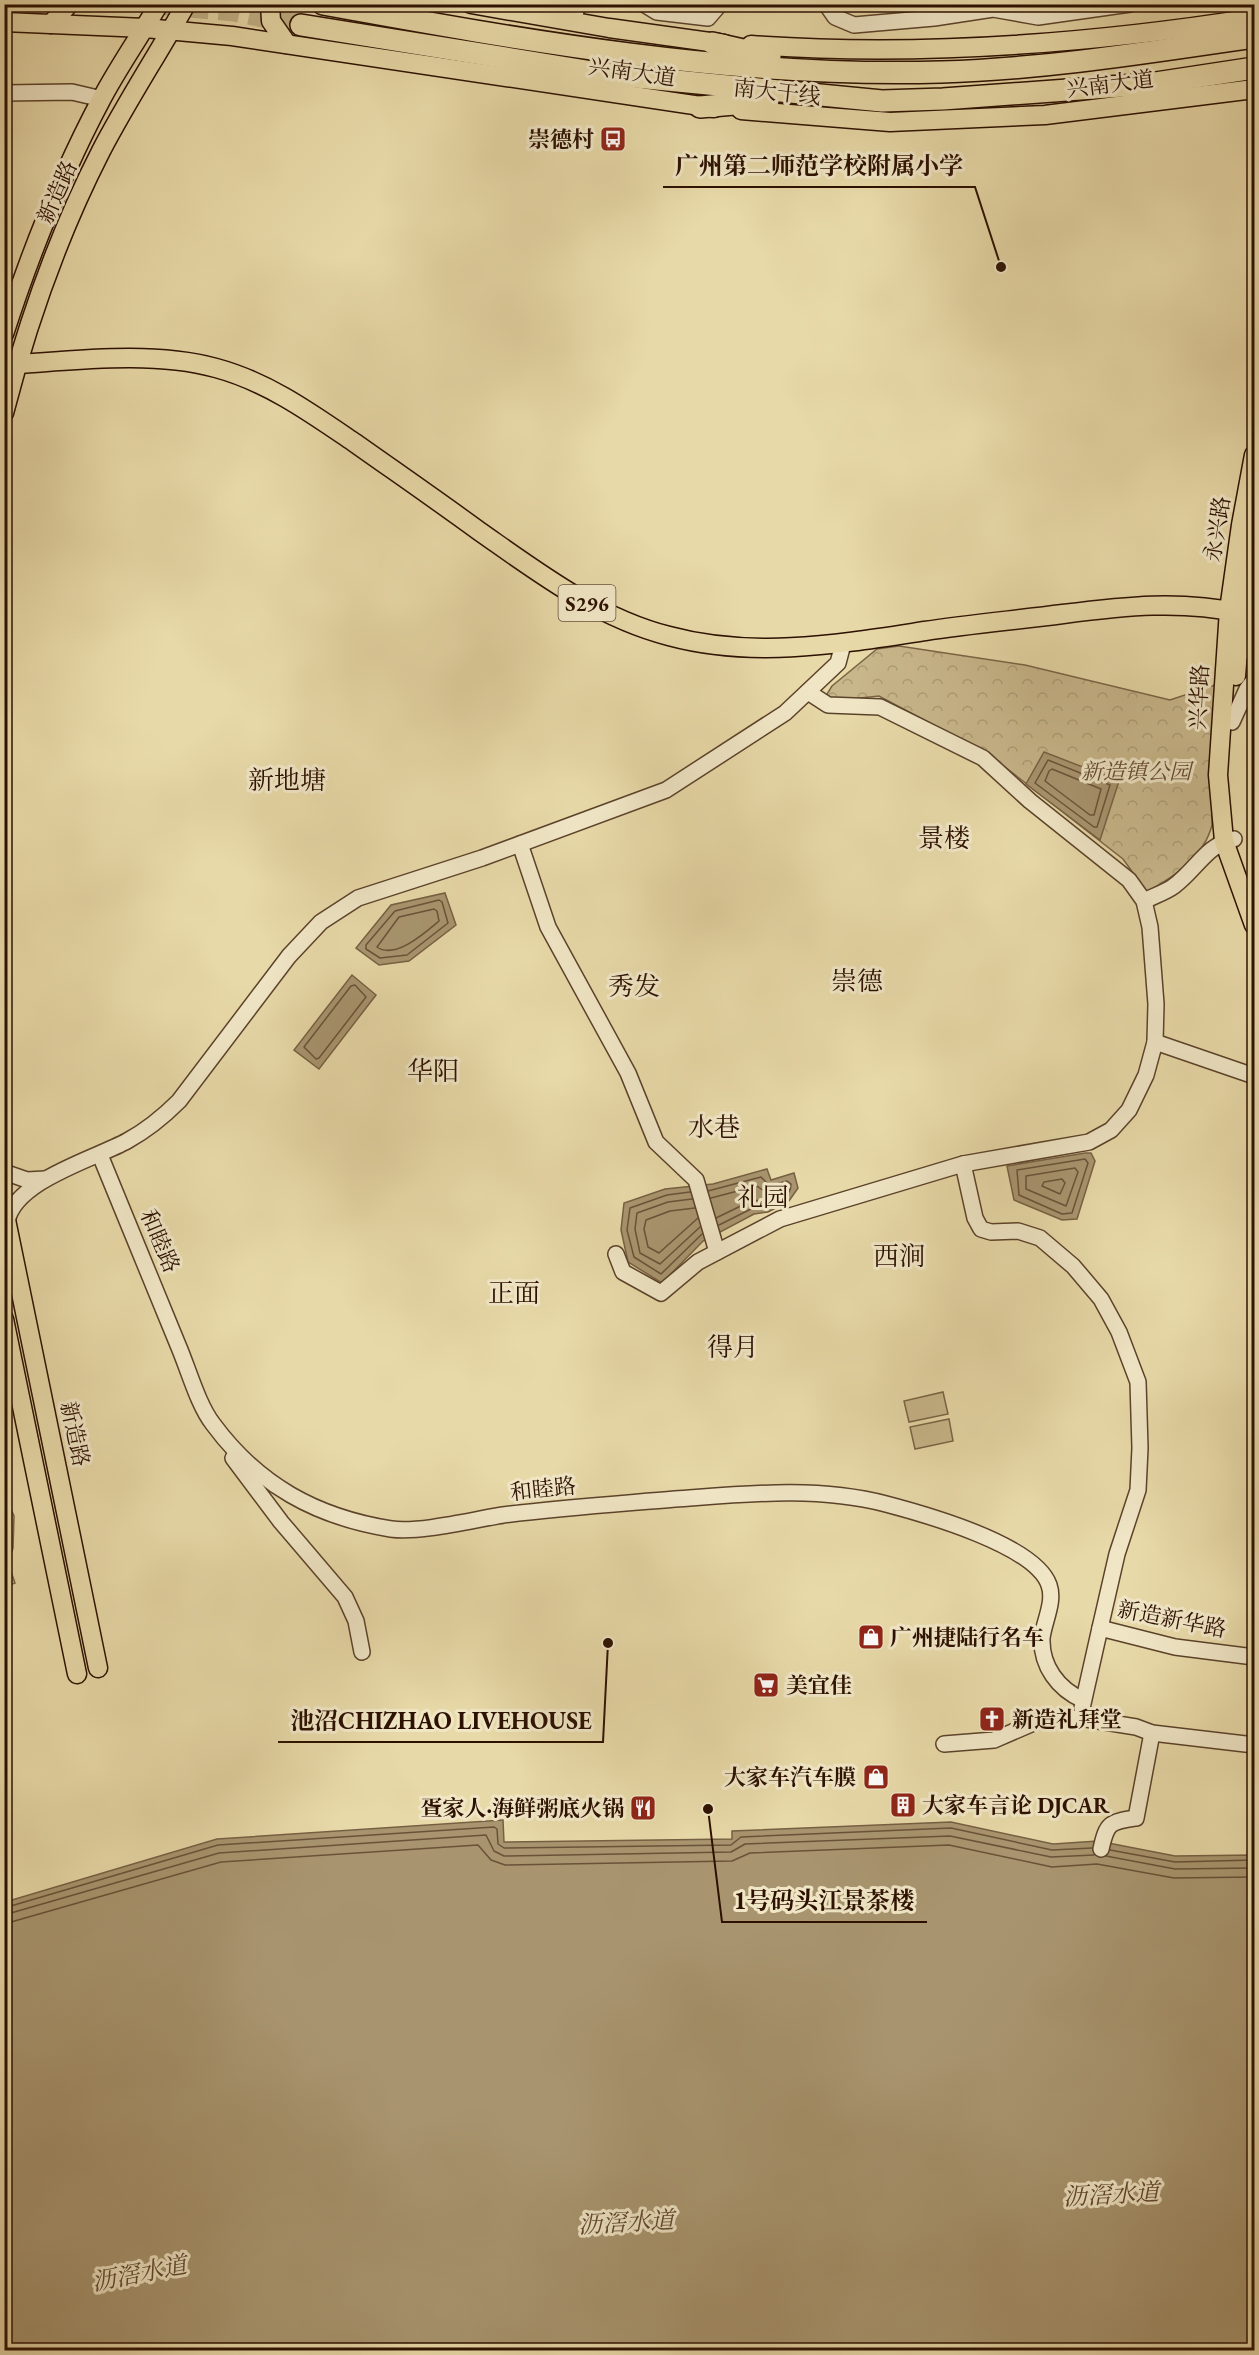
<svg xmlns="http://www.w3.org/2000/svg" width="1259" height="2355" font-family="'EB Garamond','Noto Serif SC',serif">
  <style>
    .park { fill: url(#park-crowns); stroke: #7a6446; stroke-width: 1.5 }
    .garden { fill: #c8b78b; stroke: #7a6446; stroke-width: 1.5 }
    .water { fill: #a8956f; stroke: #766043; stroke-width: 1.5 }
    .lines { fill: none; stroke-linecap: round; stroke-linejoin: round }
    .shore { stroke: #6a5238; stroke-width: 1.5 }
    .highway-tunnel { stroke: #c2b186; stroke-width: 21; stroke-dasharray: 21 10; stroke-linecap: butt }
    .minor-casing { stroke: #5b422a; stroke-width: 18 }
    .major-casing { stroke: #2c1000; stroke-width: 21 }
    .highway-casing { stroke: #2c1000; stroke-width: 24 }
    .minor { stroke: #f0e6c6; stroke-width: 15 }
    .major { stroke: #e8d9a8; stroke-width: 18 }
    .highway { stroke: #e8d9a8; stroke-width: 21 }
    .labels { text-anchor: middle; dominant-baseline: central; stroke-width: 6; stroke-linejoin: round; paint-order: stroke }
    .shield { fill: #f0e6c6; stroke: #67503b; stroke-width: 1.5 }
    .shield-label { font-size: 21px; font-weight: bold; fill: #2c1000 }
    .street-label { font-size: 22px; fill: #2c1000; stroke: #f0e6c6 }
    .poi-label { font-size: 22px; font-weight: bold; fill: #2c1000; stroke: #f0e6c6; text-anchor: start }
    .park-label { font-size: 22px; font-style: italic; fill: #634a31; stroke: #f0e6c6 }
    .water-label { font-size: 24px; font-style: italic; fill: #5e452c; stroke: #f0e6c6 }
    .quarter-label { font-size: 26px; fill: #2c1000; stroke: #f0e6c6 }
    .leader { fill: none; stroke: #2c1000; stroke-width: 2 }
    .callout-dot { fill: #2c1000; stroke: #f0e6c6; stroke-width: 2 }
    .callout-label { font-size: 24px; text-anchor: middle; font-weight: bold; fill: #2c1000; stroke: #f0e6c6; stroke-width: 6; stroke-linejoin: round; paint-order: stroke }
  </style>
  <defs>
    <pattern id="park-crowns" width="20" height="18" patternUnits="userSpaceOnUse" patternTransform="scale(1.5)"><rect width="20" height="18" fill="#c8b78b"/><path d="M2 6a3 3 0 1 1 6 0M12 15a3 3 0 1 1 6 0" fill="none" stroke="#ac9c76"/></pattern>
  </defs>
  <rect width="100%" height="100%" fill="#e8d9a8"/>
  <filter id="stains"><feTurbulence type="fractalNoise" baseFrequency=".00333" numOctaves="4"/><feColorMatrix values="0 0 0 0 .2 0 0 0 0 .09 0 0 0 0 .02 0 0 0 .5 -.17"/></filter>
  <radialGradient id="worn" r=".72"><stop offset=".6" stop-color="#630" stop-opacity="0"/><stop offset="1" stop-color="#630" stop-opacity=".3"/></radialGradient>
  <!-- park -->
  <g class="park">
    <polygon points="898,5 967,5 912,12"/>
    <path d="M899 646 1025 665 1170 700 1218 684 1212 825C1204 857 1174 877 1147 892L1123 859 987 753 879 696 822 702 832 686 877 649Z"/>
  </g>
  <!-- garden -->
  <g class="garden">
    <polygon points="943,1392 948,1414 909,1422 904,1401"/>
    <polygon points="949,1419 953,1441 915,1449 910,1427"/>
    <polygon points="5,1496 14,1516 13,1548 8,1563 15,1583 5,1587"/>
  </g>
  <!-- water -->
  <g class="water">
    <polygon points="1044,752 1119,781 1100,840 1026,784"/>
    <polygon points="445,893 456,925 409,961 379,965 356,948 391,905"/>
    <polygon points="352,975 376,995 319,1069 294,1050"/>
    <polygon points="1085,1153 1091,1153 1095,1161 1077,1219 1062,1220 1014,1200 1007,1166"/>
    <polygon points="767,1169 771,1180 794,1173 798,1188 789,1201 768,1212 754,1214 703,1241 662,1283 628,1262 621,1230 624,1203 665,1189 713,1184"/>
    <polygon points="503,1820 504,1842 732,1839 732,1831 951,1822 1053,1844 1098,1841 1175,1856 1254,1855 1254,2350 5,2350 5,1902 217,1839"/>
  </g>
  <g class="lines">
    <!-- shore -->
    <g class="shore">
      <polygon points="1048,760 1110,785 1097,827 1094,827 1035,783"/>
      <polygon points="1052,769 1101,789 1094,815 1090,815 1045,781 1049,771"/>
      <polygon points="439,900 442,902 448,923 407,955 380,958 366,949 366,945 395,911"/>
      <path d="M434 909 437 911 439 921C426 932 395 960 377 947L399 917Z"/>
      <polygon points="355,985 366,997 319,1058 316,1059 304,1047 351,986"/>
      <polygon points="1085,1159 1088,1163 1072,1213 1062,1214 1019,1195 1017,1170"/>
      <polygon points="1075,1168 1078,1172 1066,1206 1026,1189 1026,1176"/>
      <polygon points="1062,1179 1065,1183 1060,1194 1042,1186 1044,1182"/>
      <path d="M708 1191 761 1177 770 1186 787 1181 791 1184C791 1204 763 1204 749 1210 739 1215 729 1220 719 1225"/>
      <polyline points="690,1192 667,1195 630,1208 627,1230 634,1257 661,1274 702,1234"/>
      <polyline points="711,1198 757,1186 768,1194 765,1199 749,1202 716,1218"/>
      <polyline points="692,1199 668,1202 637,1213 635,1229 640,1253 660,1264 700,1227"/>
      <polyline points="695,1208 670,1211 646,1220 644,1229 648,1247 659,1253 698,1218"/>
      <polyline points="1110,1850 1175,1862 1254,1860"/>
      <polyline points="1106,1856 1175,1869 1254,1868"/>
      <polyline points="4,1908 218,1845 494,1827 497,1829 498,1844 504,1848 731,1845 741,1837 951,1828 1052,1850 1092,1848"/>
      <polyline points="4,1915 219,1853 486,1835 494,1851 504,1856 731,1852 745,1844 950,1836 1051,1857 1094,1855"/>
      <polyline points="4,1924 221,1862 478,1845 491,1860 505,1865 732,1861 750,1853 949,1845 1052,1867 1097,1864 1174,1878 1254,1877"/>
    </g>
    <!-- highway-tunnel -->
    <polyline class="highway-tunnel" points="157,4 234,11 301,25"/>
    <defs>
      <g id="minor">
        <polyline points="644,4 657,12 708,18 720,4"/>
        <polyline points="826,4 835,17 854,25 934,18 993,9 1038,17 1130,4"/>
        <polyline points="573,22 578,4"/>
        <polyline points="4,93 72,92 102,99"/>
        <polyline points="1228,650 1254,651"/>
        <polyline points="1232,722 1247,689 1254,680"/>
        <polyline points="520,844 548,927 628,1073 656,1142 696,1180 717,1252"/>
        <path d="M1144 901C1154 896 1166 892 1174 886 1197 869 1206 845 1234 839"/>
        <polyline points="1155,1042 1254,1076"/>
        <path d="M100 1155C126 1218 152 1282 178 1345 188 1368 198 1405 213 1424 258 1485 316 1517 391 1529 420 1533 472 1520 503 1515 560 1508 617 1504 675 1499 745 1494 816 1486 886 1504 924 1514 1035 1545 1049 1585 1055 1602 1044 1621 1042 1638 1041 1666 1058 1689 1083 1700"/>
        <polyline points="963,1164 975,1218 981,1229 991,1232 1018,1231 1040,1238 1073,1266 1101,1299 1119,1332 1138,1382 1140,1448 1138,1490 1117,1554 1100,1628"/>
        <polyline points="4,1172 27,1180 45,1179"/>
        <path d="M7 1222C14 1181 94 1159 127 1141 147 1130 163 1117 179 1101L289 956 321 922 358 898 482 858 666 790 785 713 838 663 843 644"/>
        <polyline points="616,1254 623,1272 661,1293 698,1262 780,1219 963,1164 1089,1142 1111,1130 1129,1110 1146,1075 1155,1042 1156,1004 1150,927 1144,901 1129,880 1030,801 983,758 880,707 828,705 808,692"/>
        <polyline points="233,1458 281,1522 345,1597 356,1621 362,1652"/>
        <polyline points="1082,1708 1100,1628 1175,1647 1254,1657"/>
        <polyline points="944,1744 994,1740 1038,1721 1060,1719 1080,1718 1136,1727 1152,1733 1254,1745"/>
        <path d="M1101 1849C1107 1822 1110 1822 1136 1818L1152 1733"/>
      </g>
      <g id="major">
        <polyline points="270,4 271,21 287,44"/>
        <polyline points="471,4 609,28 724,44"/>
        <polyline points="4,22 145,28 232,36 714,108"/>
        <polyline points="51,24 69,4"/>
        <path d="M751 45C920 57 1088 44 1254 18"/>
        <polyline points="741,110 890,122 1045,115 1254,89"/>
        <path d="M4 334C30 254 62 173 102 98 119 66 140 36 159 4"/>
        <path d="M4 365C71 361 151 350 216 368 268 382 311 413 355 443 396 472 438 501 479 531 539 573 598 618 669 636 754 659 840 644 925 631 971 624 1017 620 1063 614 1126 606 1179 600 1241 613"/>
        <path d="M4 413C27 324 59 233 101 151 127 101 158 54 186 4"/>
        <polyline points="1254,455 1241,525 1229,610 1218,775 1224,841 1254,925"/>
        <polyline points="1236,676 1241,613 1254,519"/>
        <polyline points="4,1210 98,1668"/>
        <polyline points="4,1319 77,1674"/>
      </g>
      <g id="highway">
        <path d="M323 4C527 41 733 78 941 72 1046 69 1150 52 1254 37"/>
        <polyline points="301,25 605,74 882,101 943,99 1149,84 1254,68"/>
        <polyline points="712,43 770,56"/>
        <polyline points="700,107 768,101"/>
      </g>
    </defs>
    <!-- minor casing -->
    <use href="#minor" class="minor-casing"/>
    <!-- major casing -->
    <use href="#major" class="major-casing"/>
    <!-- highway casing -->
    <use href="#highway" class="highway-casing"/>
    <!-- minor -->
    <use href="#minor" class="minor"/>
    <!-- major -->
    <use href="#major" class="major"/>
    <!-- highway -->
    <use href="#highway" class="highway"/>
  </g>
  <!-- icons -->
  <defs>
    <symbol id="bus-square" viewBox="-11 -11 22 22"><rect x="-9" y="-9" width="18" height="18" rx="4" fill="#8f2418" stroke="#f0e6c6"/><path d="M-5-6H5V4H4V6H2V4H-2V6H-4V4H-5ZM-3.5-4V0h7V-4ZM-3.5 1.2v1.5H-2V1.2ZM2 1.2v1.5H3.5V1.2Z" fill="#fff"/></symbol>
    <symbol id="shop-square" viewBox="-11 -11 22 22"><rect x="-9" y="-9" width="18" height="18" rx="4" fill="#8f2418" stroke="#f0e6c6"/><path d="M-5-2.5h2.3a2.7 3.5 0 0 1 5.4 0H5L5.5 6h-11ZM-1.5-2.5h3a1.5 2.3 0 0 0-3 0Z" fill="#fff"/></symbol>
    <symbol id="supermarket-square" viewBox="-11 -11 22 22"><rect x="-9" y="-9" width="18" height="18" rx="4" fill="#8f2418" stroke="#f0e6c6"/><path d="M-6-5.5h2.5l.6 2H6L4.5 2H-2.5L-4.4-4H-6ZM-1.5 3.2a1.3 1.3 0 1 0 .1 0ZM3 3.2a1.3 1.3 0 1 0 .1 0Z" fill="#fff"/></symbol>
    <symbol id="church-square" viewBox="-11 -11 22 22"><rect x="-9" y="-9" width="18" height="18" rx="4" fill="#8f2418" stroke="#f0e6c6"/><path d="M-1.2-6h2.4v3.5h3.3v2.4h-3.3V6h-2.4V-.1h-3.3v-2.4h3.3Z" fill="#fff"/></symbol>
    <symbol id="building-square" viewBox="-11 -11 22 22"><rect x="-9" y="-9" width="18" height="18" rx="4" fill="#8f2418" stroke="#f0e6c6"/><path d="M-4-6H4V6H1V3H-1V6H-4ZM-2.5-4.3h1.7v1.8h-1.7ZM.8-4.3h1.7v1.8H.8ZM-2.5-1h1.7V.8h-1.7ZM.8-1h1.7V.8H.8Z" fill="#fff"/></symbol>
    <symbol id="restaurant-square" viewBox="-11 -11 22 22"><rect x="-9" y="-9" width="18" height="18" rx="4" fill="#8f2418" stroke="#f0e6c6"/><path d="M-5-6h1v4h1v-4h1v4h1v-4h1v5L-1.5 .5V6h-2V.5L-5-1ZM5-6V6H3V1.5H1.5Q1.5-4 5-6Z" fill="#fff"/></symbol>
  </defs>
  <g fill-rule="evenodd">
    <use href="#bus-square" x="598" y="124" width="30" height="30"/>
    <use href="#shop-square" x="856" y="1622" width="30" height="30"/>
    <use href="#supermarket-square" x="751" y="1670" width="30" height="30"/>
    <use href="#church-square" x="977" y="1704" width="30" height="30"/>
    <use href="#shop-square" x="861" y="1762" width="30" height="30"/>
    <use href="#building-square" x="888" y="1790" width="30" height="30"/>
    <use href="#restaurant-square" x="628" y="1793" width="30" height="30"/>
  </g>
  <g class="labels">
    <!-- shield labels -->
    <rect class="shield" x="558.5" y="585" width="57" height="36" rx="4.5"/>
    <g class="shield-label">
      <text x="587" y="603">S296</text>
    </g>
    <!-- street labels -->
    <g class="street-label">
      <text transform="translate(632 72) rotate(8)">兴南大道</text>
      <text transform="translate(1110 84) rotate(-7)">兴南大道</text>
      <text transform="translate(777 92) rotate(6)">南大干线</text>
      <text transform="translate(57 192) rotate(-66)">新造路</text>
      <text transform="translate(1217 529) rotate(-81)">永兴路</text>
      <text transform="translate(1199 697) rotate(-87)">兴华路</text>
      <text transform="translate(160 1241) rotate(67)">和睦路</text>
      <text transform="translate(75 1434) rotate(78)">新造路</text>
      <text transform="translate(543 1489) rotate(-6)">和睦路</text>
      <text transform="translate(1172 1619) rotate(11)">新造新华路</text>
    </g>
    <!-- poi labels -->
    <g class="poi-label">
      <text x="594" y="139" text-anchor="end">崇德村</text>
      <text x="890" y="1637">广州捷陆行名车</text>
      <text x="786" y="1685">美宜佳</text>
      <text x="1012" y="1719">新造礼拜堂</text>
      <text x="856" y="1777" text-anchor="end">大家车汽车膜</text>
      <text x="922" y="1805">大家车言论 DJCAR</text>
      <text x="624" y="1808" text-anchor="end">疍家人·海鲜粥底火锅</text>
    </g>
    <!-- park labels -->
    <g class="park-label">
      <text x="1136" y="771">新造镇公园</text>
    </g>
    <!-- water labels -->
    <g class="water-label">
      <text transform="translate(1111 2194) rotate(-3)">沥滘水道</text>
      <text transform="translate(626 2222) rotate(-3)">沥滘水道</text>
      <text transform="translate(139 2273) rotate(-11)">沥滘水道</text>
    </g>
    <!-- quarter labels -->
    <g class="quarter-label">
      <text x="287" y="780">新地塘</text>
      <text x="944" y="838">景楼</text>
      <text x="857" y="981">崇德</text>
      <text x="634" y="986">秀发</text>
      <text x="433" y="1071">华阳</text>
      <text x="714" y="1127">水巷</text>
      <text x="763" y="1197">礼园</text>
      <text x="899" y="1256">西涧</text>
      <text x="514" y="1293">正面</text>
      <text x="733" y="1347">得月</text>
    </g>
  </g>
  <!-- callouts -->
  <path class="leader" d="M1001 267L975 187H663M608 1643L603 1742H278M708 1809L722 1922H927"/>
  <g class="callout-dot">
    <circle cx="1001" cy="267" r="6"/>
    <circle cx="608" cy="1643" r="6"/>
    <circle cx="708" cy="1809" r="6"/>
  </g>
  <g class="callout-label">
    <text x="819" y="174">广州第二师范学校附属小学</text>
    <text x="441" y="1729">池沼CHIZHAO LIVEHOUSE</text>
    <text x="824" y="1909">1号码头江景茶楼</text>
  </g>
  <!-- margin -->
  <rect width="1259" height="2355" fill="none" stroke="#e8d9a8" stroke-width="24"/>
  <rect x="6" y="6" width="1247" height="2343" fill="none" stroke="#2c1000" stroke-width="3"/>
  <rect x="12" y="12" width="1235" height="2331" fill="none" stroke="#2c1000" stroke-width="1.5"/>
  <rect width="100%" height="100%" filter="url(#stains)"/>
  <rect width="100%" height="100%" fill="url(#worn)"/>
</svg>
